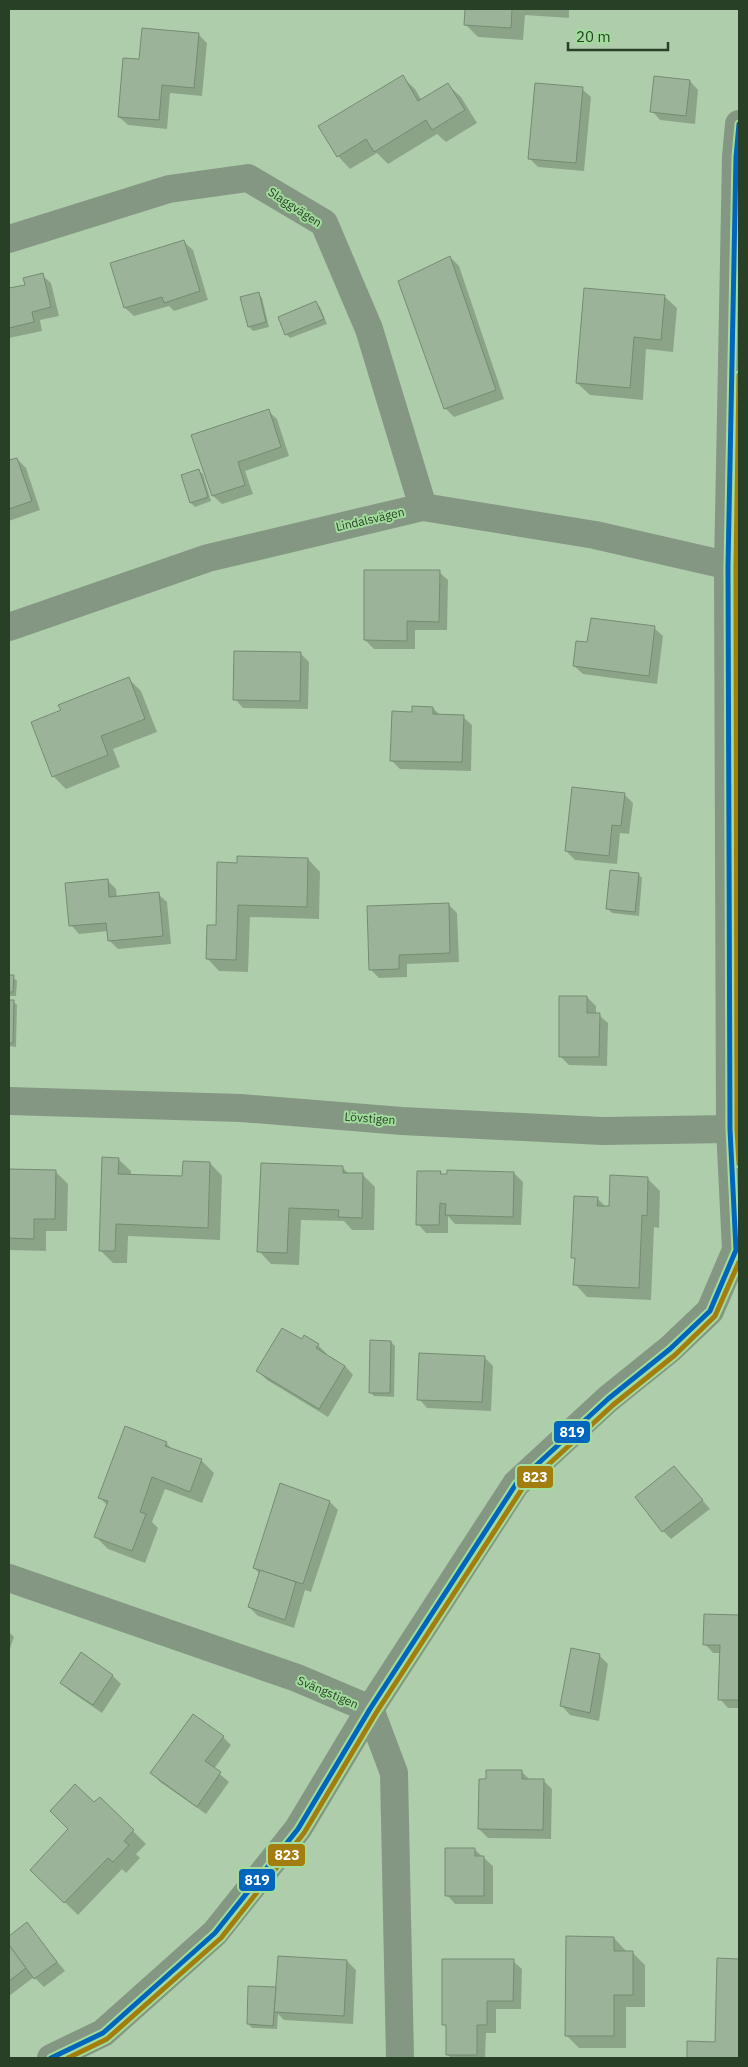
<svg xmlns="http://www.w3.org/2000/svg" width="748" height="2067" font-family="'IBM Plex Sans',sans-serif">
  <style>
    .shadow { fill: #0003 }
    .building { fill: #9bb499; stroke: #748d72 }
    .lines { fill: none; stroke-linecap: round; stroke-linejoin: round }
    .street { stroke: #849783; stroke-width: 28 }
    .bus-1-casing { stroke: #a2dc9d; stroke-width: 9 }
    .bus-2-casing { stroke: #a2dc9d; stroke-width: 9 }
    .bus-1 { stroke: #0065bd; stroke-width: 5 }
    .bus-2 { stroke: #a47d0f; stroke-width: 5 }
    .labels { text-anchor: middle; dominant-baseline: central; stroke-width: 4; stroke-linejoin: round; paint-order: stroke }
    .street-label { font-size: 12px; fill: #284026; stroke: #a2dc9d }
    .line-badge { stroke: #a2dc9d; stroke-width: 2 }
    .badge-label { font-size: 14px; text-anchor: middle; font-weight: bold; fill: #fff }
  </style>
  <rect width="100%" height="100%" fill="#aeceab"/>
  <!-- shadow -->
  <g class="shadow">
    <polygon points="466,9 569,9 569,18 525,15 523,40 478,37 465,24"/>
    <polygon points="198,34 207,43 202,96 170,93 167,129 128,125 119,117 140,60"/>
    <polygon points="402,77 415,89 422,101 448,85 461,97 477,123 446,142 437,134 388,164 377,153 350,169 338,156"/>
    <polygon points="690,81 698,90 695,124 660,120 652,111"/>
    <polygon points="582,89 591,97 584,171 538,167 529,158"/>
    <polygon points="184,242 193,250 208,300 174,311 169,306 134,316 125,308"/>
    <polygon points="450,257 459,266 504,399 454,417 445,408"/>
    <polygon points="42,275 51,283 59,316 40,320 42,331 9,338 9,290 26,285"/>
    <polygon points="258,294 262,298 269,327 253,331 249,327"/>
    <polygon points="664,296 677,308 673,352 646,349 643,400 590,395 577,383"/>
    <polygon points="316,303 320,307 327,324 290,338 286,334"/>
    <polygon points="268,411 277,419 289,456 245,471 253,494 222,504 213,496 193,436"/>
    <polygon points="17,459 26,468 40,510 9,521 9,462"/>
    <polygon points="198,470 203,474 211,501 195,507 191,503 182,476"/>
    <polygon points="439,572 448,580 447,630 415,630 415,649 374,649 365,640"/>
    <polygon points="654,628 663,636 657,684 583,674 574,666 588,644"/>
    <polygon points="301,654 309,662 308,709 243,708 235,699"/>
    <polygon points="128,678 141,691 157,732 113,749 120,767 66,789 53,776"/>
    <polygon points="433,708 440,715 463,717 472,725 471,771 400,769 391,760"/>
    <polygon points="624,794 633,803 629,834 620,833 617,864 575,860 566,851"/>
    <polygon points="308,859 320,872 319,919 250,917 248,972 219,971 207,958 238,864"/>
    <polygon points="638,874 642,878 639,916 612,913 608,909"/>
    <polygon points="108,881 116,889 117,897 158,894 167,902 171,944 118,949 109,940 108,931 79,934 71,925"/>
    <polygon points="448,904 457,913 459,962 407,964 407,977 379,978 371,970"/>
    <polygon points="9,977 13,977 17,981 16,996 9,996"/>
    <polygon points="587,997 596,1006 596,1015 599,1015 608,1023 607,1066 569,1065 560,1056"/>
    <polygon points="9,1001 13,1001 17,1005 16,1047 9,1046"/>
    <polygon points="118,1159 131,1171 131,1175 183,1177 210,1163 222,1176 220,1240 128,1236 127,1263 113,1263 100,1250"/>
    <polygon points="262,1164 342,1167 349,1174 363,1175 375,1187 374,1230 352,1230 344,1221 301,1220 299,1265 271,1264 259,1251"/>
    <polygon points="9,1171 56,1172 68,1184 67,1231 46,1231 46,1251 9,1250"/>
    <polygon points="440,1172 443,1176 514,1173 523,1182 521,1225 455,1224 448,1216 448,1233 426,1233 418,1224"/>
    <polygon points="648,1179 660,1191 659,1228 654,1227 651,1300 587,1297 575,1284 576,1261 573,1257 597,1198 606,1207 610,1208"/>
    <polygon points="302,1341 318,1345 327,1354 326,1355 345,1366 353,1375 328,1417 267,1380 258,1371"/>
    <polygon points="391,1342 395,1346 394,1397 374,1396 370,1392"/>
    <polygon points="484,1357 493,1366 491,1411 427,1408 419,1399"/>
    <polygon points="166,1443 173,1450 201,1460 214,1473 202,1503 165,1489 152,1522 158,1528 145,1563 108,1549 96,1537 108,1506 99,1497"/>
    <polygon points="674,1467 710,1509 671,1539 663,1531"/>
    <polygon points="330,1502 338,1510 311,1592 305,1590 294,1628 258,1616 249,1607 260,1574 254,1568"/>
    <polygon points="706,1616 739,1617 739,1708 728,1708 720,1699 721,1653 713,1653 705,1644"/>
    <polygon points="9,1632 14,1637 9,1651"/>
    <polygon points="81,1654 113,1676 121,1684 102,1713 70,1691 61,1683"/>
    <polygon points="599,1655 608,1664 599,1721 570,1715 562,1706"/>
    <polygon points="223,1737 231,1745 214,1769 229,1782 206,1814 160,1782 152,1773"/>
    <polygon points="522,1772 530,1780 543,1780 552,1789 551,1839 488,1838 479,1829 488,1780"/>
    <polygon points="100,1798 146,1844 136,1854 140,1858 126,1873 122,1869 78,1915 31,1870"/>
    <polygon points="474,1849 493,1866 493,1904 455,1904 447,1895"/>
    <polygon points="26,1924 65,1971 44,1987 34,1977 9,1996 9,1937"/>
    <polygon points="614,1938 627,1952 632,1952 645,1965 645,2007 626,2007 626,2048 579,2048 566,2035"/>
    <polygon points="719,1959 739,1960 739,2058 688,2058 688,2043 716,2043"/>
    <polygon points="347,1961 356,1970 353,2024 284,2020 278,2014 277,2029 252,2028 248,2024 277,1988"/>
    <polygon points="513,1961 522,1969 521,2009 496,2009 496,2033 486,2033 485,2058 451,2058 447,2054 448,2028 443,2024"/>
  </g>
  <!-- building -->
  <g class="building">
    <polygon points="465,9 512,9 511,28 464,25"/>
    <polygon points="142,28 199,33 194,88 162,85 159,120 118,117 123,58 139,59"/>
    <polygon points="403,75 418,101 448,83 465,110 432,130 426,120 374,152 366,139 337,157 318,126"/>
    <polygon points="654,76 690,80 686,116 650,112"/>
    <polygon points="535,83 583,87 576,163 528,159"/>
    <polygon points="184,240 200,291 164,303 162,297 124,308 110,263"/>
    <polygon points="450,256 496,390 444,409 398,281"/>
    <polygon points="43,273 51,307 32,312 34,322 9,328 9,288 25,285 23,278"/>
    <polygon points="584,288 665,295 661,340 634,337 630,388 576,383"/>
    <polygon points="259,292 266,322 248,327 240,297"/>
    <polygon points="316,301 324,319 285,335 278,317"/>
    <polygon points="269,409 281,447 238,462 245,485 212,496 191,435"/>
    <polygon points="17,458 32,501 9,509 9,460"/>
    <polygon points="199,469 208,497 190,503 181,475"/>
    <polygon points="364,570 440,570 439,622 407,621 407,641 364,640"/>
    <polygon points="591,618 655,626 649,676 573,666 576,641 587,642"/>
    <polygon points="234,651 301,652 300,701 233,700"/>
    <polygon points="129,677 145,719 101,736 108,755 52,777 31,722 61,710 58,705"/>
    <polygon points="412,706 433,707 433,714 464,715 462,762 390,761 392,711 412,712"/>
    <polygon points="572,787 625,793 621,826 612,825 609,856 565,851"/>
    <polygon points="237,856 308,858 307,907 238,905 236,960 206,959 207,925 216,925 217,862 237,863"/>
    <polygon points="610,870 639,873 635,912 606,909"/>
    <polygon points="108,879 109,897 159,892 163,936 108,941 106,923 69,926 65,883"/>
    <polygon points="449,903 450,953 399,955 399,969 369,970 367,906"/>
    <polygon points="9,975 14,975 13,992 9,992"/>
    <polygon points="559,996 587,996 587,1013 600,1013 599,1057 559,1057"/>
    <polygon points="9,1000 14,1000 13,1043 9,1043"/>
    <polygon points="102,1157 119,1158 118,1174 182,1176 183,1161 210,1162 208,1228 116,1224 115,1251 99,1251"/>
    <polygon points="261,1163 343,1166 343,1173 363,1173 362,1218 338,1217 339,1210 289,1208 287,1253 257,1252"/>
    <polygon points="9,1169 56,1170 55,1219 34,1219 34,1239 9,1238"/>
    <polygon points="447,1170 514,1172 513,1217 445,1215 446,1204 440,1203 439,1225 416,1225 417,1171 441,1171 440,1174 447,1174"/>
    <polygon points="610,1175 648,1177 647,1216 642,1215 639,1288 573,1285 575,1258 571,1258 574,1196 598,1197 597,1206 609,1206"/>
    <polygon points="282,1328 302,1339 304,1335 319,1344 316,1348 345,1366 319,1409 256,1371"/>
    <polygon points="370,1340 391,1341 390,1393 369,1393"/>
    <polygon points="419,1353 485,1356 482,1402 417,1400"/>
    <polygon points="125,1426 167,1442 165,1446 202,1459 190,1492 152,1477 140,1512 146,1514 132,1551 94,1537 108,1501 98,1498"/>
    <polygon points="674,1466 703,1500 662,1532 635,1497"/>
    <polygon points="280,1483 330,1501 303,1584 253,1568"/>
    <polygon points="260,1570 296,1582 285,1620 248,1607"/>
    <polygon points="704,1614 739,1615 739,1700 718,1700 720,1645 703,1645"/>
    <polygon points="571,1648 600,1654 590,1713 560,1706"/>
    <polygon points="81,1652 113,1675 93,1705 60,1683"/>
    <polygon points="193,1714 224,1736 205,1761 221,1772 197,1807 150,1773"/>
    <polygon points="486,1770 522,1770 522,1779 544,1779 543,1830 478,1829 479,1779 486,1779"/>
    <polygon points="75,1784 94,1802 100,1797 134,1830 124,1841 129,1845 113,1862 108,1858 64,1903 30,1870 68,1829 50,1811"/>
    <polygon points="445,1848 475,1848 475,1856 484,1856 484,1896 445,1896"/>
    <polygon points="27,1922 57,1962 34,1979 9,1945 9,1936"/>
    <polygon points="566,1936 614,1937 614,1951 633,1951 633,1995 614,1995 614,2036 565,2036"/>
    <polygon points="9,1945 26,1968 9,1981"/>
    <polygon points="278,1956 347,1960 344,2016 274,2012"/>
    <polygon points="717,1958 739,1959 739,2058 687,2058 687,2041 715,2042"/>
    <polygon points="442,1959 514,1959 513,2001 487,2001 487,2025 477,2025 477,2055 446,2055 446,2025 442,2025"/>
    <polygon points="248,1986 276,1987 273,2026 247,2024"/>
  </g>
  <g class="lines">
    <!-- street -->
    <g class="street">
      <polyline points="9,239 169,189 248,178 324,223 369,329 423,507"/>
      <polyline points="9,627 208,558 423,507 595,535 739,568"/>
      <polyline points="9,1101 241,1108 402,1121 602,1131 730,1129"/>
      <polyline points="9,1578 297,1678 370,1709 394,1773 400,2058"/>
      <polyline points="51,2058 103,2033 215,1933 298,1829 370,1709 516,1484 608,1399 670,1349 710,1311 736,1250 730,1129 728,567 736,157 739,124"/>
    </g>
    <defs>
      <polyline id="bus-1" points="51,2058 103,2033 215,1933 298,1829 370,1709 516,1484 608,1399 670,1349 710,1311 736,1250 730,1129 728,567 736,157 739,124"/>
      <g id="bus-2">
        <polyline points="739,375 736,567 737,1129 739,1164"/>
        <polyline points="68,2058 107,2039 221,1938 304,1833 376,1713 522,1489 613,1405 675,1355 715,1316 739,1262"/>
      </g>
    </defs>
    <!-- bus-1 casing -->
    <use href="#bus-1" class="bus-1-casing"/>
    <!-- bus-2 casing -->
    <use href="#bus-2" class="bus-2-casing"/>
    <!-- bus-1 -->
    <use href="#bus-1" class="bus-1"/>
    <!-- bus-2 -->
    <use href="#bus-2" class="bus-2"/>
  </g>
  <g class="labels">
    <!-- street labels -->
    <g class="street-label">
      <text transform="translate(295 207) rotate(33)">Slaggvägen</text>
      <text transform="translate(370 519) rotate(-13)">Lindalsvägen</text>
      <text transform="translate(370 1118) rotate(4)">Lövstigen</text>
      <text transform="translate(328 1692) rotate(23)">Svängstigen</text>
    </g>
  </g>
  <g class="line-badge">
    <rect x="553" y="1420" width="38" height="24" rx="5" fill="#0065bd"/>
    <rect x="516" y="1465" width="38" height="24" rx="5" fill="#a47d0f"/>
    <rect x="267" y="1843" width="39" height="24" rx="5" fill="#a47d0f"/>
    <rect x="238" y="1868" width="38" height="24" rx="5" fill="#0065bd"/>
  </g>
  <g class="badge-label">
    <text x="572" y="1437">819</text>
    <text x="535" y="1482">823</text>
    <text x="287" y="1860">823</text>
    <text x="257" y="1885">819</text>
  </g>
  <!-- border -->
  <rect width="748" height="2067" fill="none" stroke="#284026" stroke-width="20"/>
  <!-- scale -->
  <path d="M568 42v8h100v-8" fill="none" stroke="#284026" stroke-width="2.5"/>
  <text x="576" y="42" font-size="15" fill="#284026" stroke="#a2dc9d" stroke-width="4" paint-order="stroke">20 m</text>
</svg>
